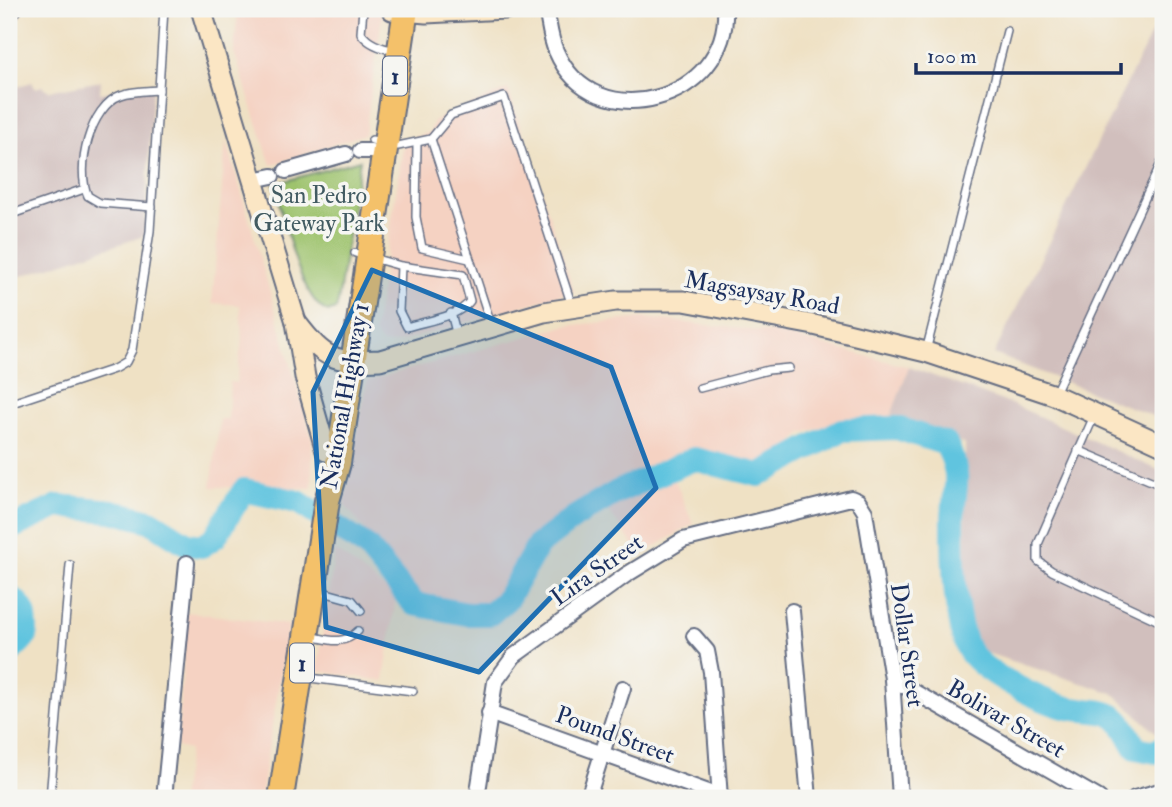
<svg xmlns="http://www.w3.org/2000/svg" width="1172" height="807" font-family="'IM FELL Double Pica',serif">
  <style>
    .built { fill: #f5d2c2 }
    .industrial { fill: #d1bfbd }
    .green { fill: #9ec36d; stroke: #5c7966; stroke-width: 2 }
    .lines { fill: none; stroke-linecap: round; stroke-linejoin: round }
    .river { stroke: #61c4df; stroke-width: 24 }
    .lane-casing { stroke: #656d82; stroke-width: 10 }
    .street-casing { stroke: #656d82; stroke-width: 18 }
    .secondary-casing { stroke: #656d82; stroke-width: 23 }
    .highway-casing { stroke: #656d82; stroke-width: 28 }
    .lane { stroke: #fff; stroke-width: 7 }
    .street { stroke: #fff; stroke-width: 14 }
    .secondary { stroke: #fbe6c4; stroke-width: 19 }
    .highway { stroke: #f4c16b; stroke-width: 24 }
    .marked { fill: #1f6fb2; fill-opacity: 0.2; stroke: #1f6fb2; stroke-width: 5; stroke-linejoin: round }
    .labels { text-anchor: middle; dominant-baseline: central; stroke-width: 7; stroke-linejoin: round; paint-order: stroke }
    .shield { fill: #f6f6f2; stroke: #5d6b8a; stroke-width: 2 }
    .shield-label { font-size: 23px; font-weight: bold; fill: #1b2f5e }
    .park-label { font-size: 24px; fill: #425b62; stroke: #f6f6f2 }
    .street-label { font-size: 24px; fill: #1b2f5e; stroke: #f6f6f2 }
  </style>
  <rect width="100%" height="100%" fill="#f6f6f2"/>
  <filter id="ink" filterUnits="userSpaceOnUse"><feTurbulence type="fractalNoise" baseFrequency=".0143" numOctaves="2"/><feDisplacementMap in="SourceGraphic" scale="14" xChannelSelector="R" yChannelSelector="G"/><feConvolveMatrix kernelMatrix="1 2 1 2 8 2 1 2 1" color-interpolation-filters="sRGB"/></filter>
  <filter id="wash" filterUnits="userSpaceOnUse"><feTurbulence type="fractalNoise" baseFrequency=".00686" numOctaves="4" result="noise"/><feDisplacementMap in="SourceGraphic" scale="28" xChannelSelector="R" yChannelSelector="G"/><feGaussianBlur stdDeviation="1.57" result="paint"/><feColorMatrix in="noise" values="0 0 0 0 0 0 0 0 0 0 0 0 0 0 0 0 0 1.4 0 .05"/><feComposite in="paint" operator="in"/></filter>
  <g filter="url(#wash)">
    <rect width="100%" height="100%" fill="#efe1c4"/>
    <!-- built -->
    <g class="built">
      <polygon points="238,9 383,9 365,134 271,165 234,52"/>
      <polygon points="508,89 574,291 393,344 381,343 374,333 404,141 430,132 434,121"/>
      <polygon points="226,139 312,438 312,488 211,487 220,419 228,419 230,382 236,383 242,340 240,305 212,303"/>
      <polygon points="644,318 777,333 909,367 889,421 848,420 802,433 783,454 742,466 678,456 570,507 541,534 502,591 479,608 418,597 344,504 367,381 565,326"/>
      <polygon points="672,473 693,524 641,555 606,508"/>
      <polygon points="335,550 396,597 384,681 317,671"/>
      <polygon points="187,612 289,625 260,798 181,798 189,750 177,747"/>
    </g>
    <!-- industrial -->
    <g class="industrial">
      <polygon points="1152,32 1163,38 1163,420 994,354"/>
      <polygon points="101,81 100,93 153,86 144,236 9,280 9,89 32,82 35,88 43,86 49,91"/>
      <polygon points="909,367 1016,406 1163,472 1163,733 1160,736 1113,693 977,650 966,629 965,444 889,421"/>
    </g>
    <!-- green -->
    <path class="green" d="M360 160 338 302 336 309 328 312C299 300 283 214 274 184Z"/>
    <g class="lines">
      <!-- river -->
      <g class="river">
        <path d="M9 529 58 506 112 511 150 521 187 544 202 546 215 537 244 490 298 502 367 547 414 604 467 614H490L507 599 538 545 575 517 617 492 694 459 759 475 842 430 897 428 946 444C964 481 953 485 953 522 953 554 954 621 968 649 980 672 1043 702 1068 708 1083 712 1101 708 1115 717 1124 723 1130 739 1136 748L1156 752 1163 747"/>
        <path d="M9 597C26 605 26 618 26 636L9 653"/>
      </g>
    </g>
  </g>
  <g filter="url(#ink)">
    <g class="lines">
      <defs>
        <g id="lane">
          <path d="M363 9 361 33C368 44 384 49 397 51"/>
          <polyline points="431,139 451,115 504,97 572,306"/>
          <polyline points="372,140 398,146 431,139 492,327"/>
          <polyline points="417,144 416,217 422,248 469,259"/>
          <path d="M152 207 100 203 88 196C75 169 90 106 121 95 132 91 147 91 159 90"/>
          <polyline points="9,215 84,189"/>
          <path d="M355 253 401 266 463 275 470 301C459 317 425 321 407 327L399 311 401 266"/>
          <polyline points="451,313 457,336"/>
          <polyline points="926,351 1007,31"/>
          <polyline points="700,388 768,370 789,368"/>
          <polyline points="1054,395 1163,159"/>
          <polyline points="9,404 114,369 126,362 132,350 150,231 164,9"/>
          <polyline points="1094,416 1038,544 1038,561 1052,571 1163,623"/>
          <polyline points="1078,450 1163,486"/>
          <polyline points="316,590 352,600 361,611"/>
          <path d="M310 636C329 640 343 646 358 631"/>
          <polyline points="302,677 413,691"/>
          <polyline points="50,798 70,565"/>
        </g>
        <g id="street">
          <path d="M546 9C549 22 550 38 556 51 594 140 730 100 725 9"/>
          <polyline points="9,10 14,9"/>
          <polyline points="360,151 371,151"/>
          <polyline points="286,171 346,154"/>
          <polyline points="253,180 272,176"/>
          <polyline points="792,611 809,798"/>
          <polyline points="694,636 707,651 711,672 720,798"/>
          <polyline points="892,679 1099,798"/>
          <polyline points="489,713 725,798"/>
          <polyline points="164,798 187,563"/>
          <polyline points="477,798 495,682 514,656 626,575 683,540 851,498 858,501 865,512 892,679 900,798"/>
          <polyline points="588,798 623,688"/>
          <polyline points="1135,798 1163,790"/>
        </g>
        <g id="secondary">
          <polyline points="201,9 296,322 305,377 326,451"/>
          <polyline points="392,10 426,13 505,9"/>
          <path d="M296 322C326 361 333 362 380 360L544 312 616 301H684L814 325 926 352 1054 395 1163 445"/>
        </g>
        <polyline id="highway" points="281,798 327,501 338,463 406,9"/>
      </defs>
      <!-- lane casing -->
      <use href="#lane" class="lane-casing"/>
      <!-- street casing -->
      <use href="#street" class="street-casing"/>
      <!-- secondary casing -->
      <use href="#secondary" class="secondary-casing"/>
      <!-- highway casing -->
      <use href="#highway" class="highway-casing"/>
      <!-- lane -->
      <use href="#lane" class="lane"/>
      <!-- street -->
      <use href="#street" class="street"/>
      <!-- secondary -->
      <use href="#secondary" class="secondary"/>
      <!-- highway -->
      <use href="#highway" class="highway"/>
    </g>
  </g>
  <!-- marked area -->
  <path class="marked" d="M372 270 611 367 656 488 479 672 326 627 313 392Z"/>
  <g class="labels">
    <!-- shield labels -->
    <g class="shield">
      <rect x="383" y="56.5" width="24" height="39" rx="5"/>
      <rect x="290" y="643.5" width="24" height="39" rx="5"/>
    </g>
    <g class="shield-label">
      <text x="395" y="76">1</text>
      <text x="302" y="663">1</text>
    </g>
    <!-- park labels -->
    <g class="park-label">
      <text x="319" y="195">San Pedro<tspan x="319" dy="28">Gateway Park</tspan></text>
    </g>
    <!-- street labels -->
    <g class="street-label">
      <text transform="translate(762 293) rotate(10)">Magsaysay Road</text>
      <text transform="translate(345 396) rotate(-80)">National Highway 1</text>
      <text transform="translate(597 570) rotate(-35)">Lira Street</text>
      <text transform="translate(907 645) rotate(82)">Dollar Street</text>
      <text transform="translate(1006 719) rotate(30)">Bolivar Street</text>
      <text transform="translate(615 735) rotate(20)">Pound Street</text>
    </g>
  </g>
  <!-- margin -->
  <rect width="1172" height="807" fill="none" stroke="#f6f6f2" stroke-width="35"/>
  <!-- scale -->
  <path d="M916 63v10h205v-10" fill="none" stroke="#1b2f5e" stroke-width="3.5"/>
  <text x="927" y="63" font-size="21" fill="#1b2f5e" stroke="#f6f6f2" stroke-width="5" paint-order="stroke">100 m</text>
</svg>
